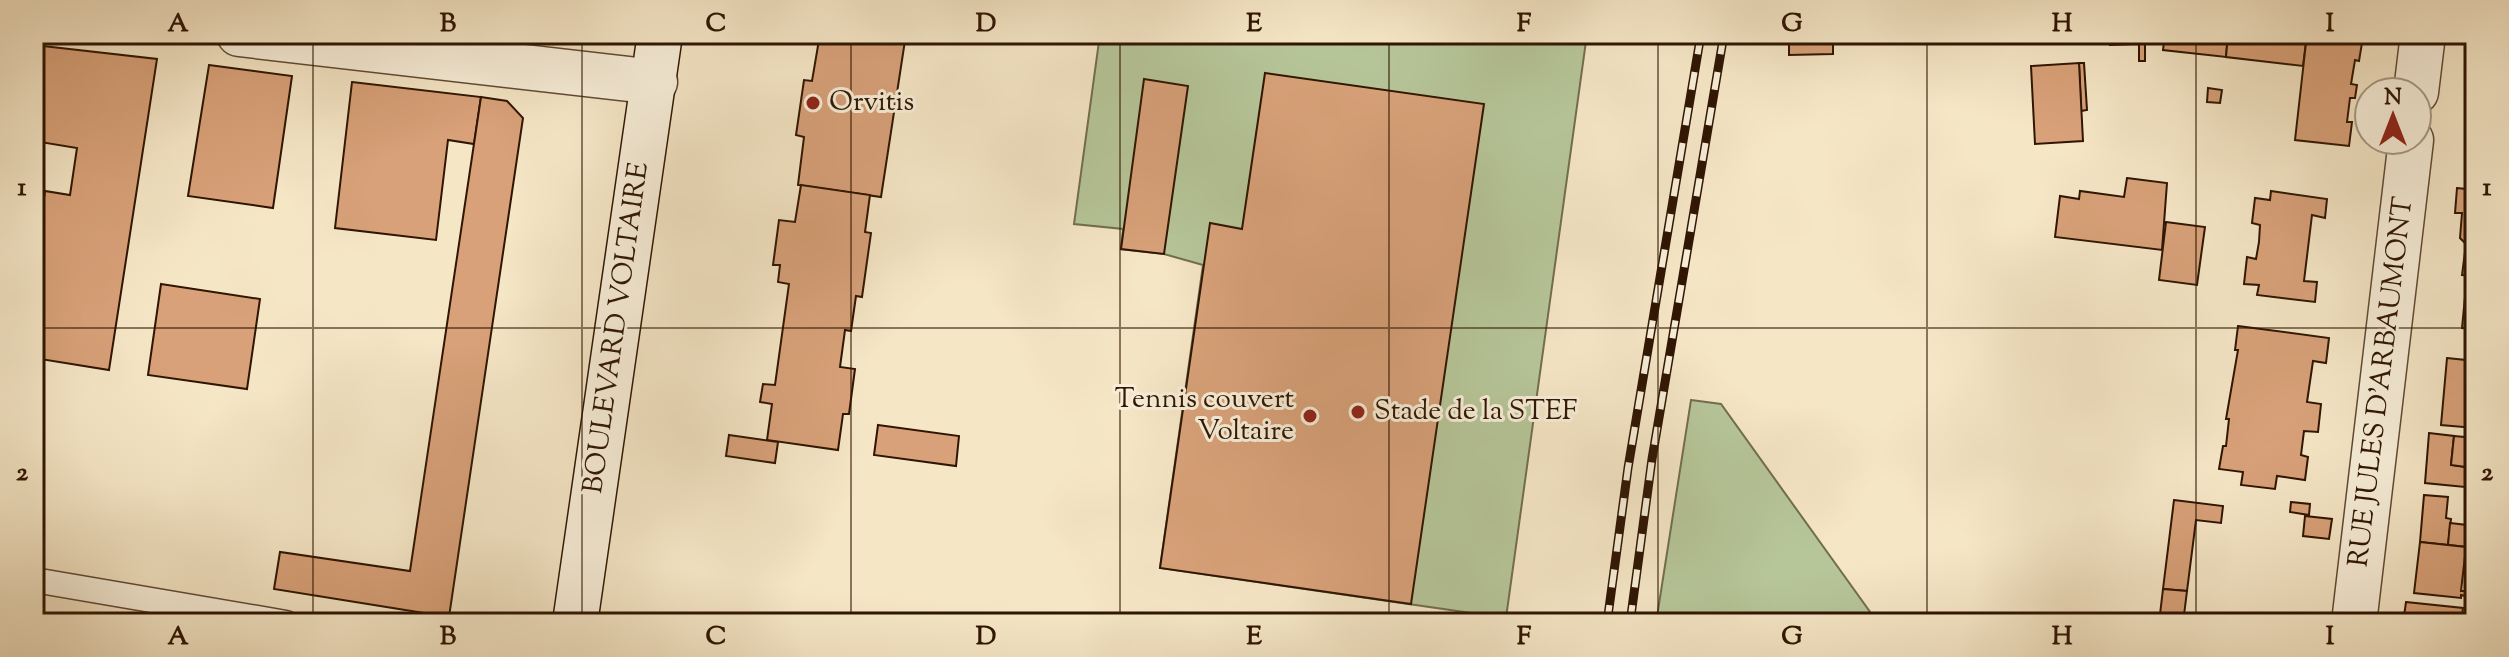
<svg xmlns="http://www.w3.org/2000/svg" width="2509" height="657" font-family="'Sorts Mill Goudy',serif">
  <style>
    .green { fill: #b6c699; stroke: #726e4e; stroke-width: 2 }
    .building { fill: #d8a179; stroke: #2f1502; stroke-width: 2 }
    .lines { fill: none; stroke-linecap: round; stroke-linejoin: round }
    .lane-casing { stroke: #604933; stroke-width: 27 }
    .street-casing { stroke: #604933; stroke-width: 47 }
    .secondary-casing { stroke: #2f1502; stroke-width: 47 }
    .lane { stroke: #f8efda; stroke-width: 24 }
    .street { stroke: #f8efda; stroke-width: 44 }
    .secondary { stroke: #f8efda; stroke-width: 44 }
    .rail-casing { stroke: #2f1502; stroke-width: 9 }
    .rail { stroke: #f8efda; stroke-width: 6; stroke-dasharray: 18; stroke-linecap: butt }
    .grid { fill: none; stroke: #2f1502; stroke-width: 2; stroke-opacity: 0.55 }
    .poi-dot { fill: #8f2418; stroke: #f8efda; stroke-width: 3 }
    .labels { text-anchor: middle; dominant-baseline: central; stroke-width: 6; stroke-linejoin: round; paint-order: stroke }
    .poi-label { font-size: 28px; fill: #2f1502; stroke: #f8efda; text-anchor: start }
    .street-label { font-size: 28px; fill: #2f1502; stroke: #f8efda }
    .neatline { fill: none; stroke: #2f1502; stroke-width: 3 }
    .grid-label { font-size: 26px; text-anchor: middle; font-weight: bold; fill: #2f1502 }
  </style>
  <rect width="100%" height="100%" fill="#f5e6c6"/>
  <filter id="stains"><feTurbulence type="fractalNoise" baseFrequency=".0025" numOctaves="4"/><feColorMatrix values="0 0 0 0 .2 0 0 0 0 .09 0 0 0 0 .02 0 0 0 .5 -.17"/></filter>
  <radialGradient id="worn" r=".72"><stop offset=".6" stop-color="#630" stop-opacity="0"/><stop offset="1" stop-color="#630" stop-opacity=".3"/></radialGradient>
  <!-- green -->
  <g class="green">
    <polygon points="1100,34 1587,34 1506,618 1160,568 1203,265 1164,254 1121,249 1123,229 1074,224"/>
    <polygon points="1691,400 1721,404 1878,623 1656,623"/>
  </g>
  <!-- building -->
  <g class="building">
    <polygon points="820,34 906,34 881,197 798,185 804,137 796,135 804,80 812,81"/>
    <polygon points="1789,34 1833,34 1833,54 1789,55"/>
    <polygon points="2109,34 2145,34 2145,61 2139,61 2139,44 2110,45"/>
    <polygon points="2165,34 2228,34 2226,57 2163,50"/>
    <polygon points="2228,34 2307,34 2303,66 2226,57"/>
    <polygon points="2307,34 2363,37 2359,61 2355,60 2351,84 2357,85 2355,98 2350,98 2347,122 2352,122 2349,146 2295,140"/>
    <polygon points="34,45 157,59 109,370 34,358 34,267 45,191 70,195 77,148 34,141"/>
    <polygon points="2079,63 2084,63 2087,110 2081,111"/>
    <polygon points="2079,63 2083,141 2035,144 2031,66"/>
    <polygon points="209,65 292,76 273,208 188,196"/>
    <polygon points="1265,73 1484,104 1411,604 1160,568 1210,223 1242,229"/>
    <polygon points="1144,79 1188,86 1164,254 1121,249"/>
    <polygon points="352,82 481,97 474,144 448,140 436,240 335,228"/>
    <polygon points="2208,88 2222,90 2220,103 2207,102"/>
    <polygon points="481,97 507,101 523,118 449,617 274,589 280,552 410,571"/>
    <polygon points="2127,178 2167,183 2162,250 2055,237 2060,196 2079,199 2080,191 2124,197"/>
    <polygon points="801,185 870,195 865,232 871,233 862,297 856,296 851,331 845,330 840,367 855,369 849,414 843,414 838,450 767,440 772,404 760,402 763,384 775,385 789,284 778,282 780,265 773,265 779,220 795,222"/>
    <polygon points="2457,188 2475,190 2475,276 2462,275 2466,244 2460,238 2462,213 2455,213"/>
    <polygon points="2271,191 2327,199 2325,218 2312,215 2304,281 2317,282 2315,302 2257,295 2259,285 2244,284 2247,257 2256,259 2259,242 2260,225 2252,223 2255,198 2270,200"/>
    <polygon points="2166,222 2205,227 2197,285 2159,280"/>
    <polygon points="2467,276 2475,276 2475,329 2462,328"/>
    <polygon points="161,284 260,299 247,389 148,375"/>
    <polygon points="2238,326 2329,338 2326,363 2313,361 2307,402 2321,404 2318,432 2304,431 2301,455 2308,457 2305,480 2277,476 2275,489 2241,485 2243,472 2219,469 2223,446 2226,446 2229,419 2226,419 2238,350 2235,350"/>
    <polygon points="2447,358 2475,361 2475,428 2441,425"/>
    <polygon points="878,425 959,436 956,466 874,455"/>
    <polygon points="2429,433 2454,436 2451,465 2473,468 2471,480 2475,480 2475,488 2425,483"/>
    <polygon points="729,435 778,442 775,463 726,456"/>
    <polygon points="2454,436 2475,438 2473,468 2451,465"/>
    <polygon points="2424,495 2448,497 2446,518 2451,519 2448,545 2420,542"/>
    <polygon points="2174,500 2223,506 2221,523 2196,520 2187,591 2163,589"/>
    <polygon points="2291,502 2310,504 2309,515 2290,512"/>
    <polygon points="2305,516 2332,519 2329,539 2303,536"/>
    <polygon points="2467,519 2475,520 2475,547 2468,547"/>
    <polygon points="2450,523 2467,525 2468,547 2448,545"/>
    <polygon points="2420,542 2466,547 2461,591 2466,591 2465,596 2461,595 2461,598 2414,593"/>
    <polygon points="2163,589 2187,591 2183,623 2159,623"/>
    <polygon points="2406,602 2463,608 2461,623 2403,623"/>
  </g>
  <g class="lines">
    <defs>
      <polyline id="lane" points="34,580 286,623"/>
      <g id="street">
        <polyline points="239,34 655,82"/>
        <polyline points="2416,92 2423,34"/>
        <polyline points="2354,623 2411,140"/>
      </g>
      <polyline id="secondary" points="575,623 660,34"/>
    </defs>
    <!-- lane casing -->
    <use href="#lane" class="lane-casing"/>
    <!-- street casing -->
    <use href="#street" class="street-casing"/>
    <!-- secondary casing -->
    <use href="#secondary" class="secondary-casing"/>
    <!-- lane -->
    <use href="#lane" class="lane"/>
    <!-- street -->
    <use href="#street" class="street"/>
    <!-- secondary -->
    <use href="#secondary" class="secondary"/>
    <defs>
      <g id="rail">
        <polyline points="1607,623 1628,468 1701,34"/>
        <polyline points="1630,623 1652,459 1724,34"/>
      </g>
    </defs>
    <!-- rail casing -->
    <use href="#rail" class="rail-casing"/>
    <!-- rail -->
    <use href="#rail" class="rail"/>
  </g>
  <!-- grid -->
  <path class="grid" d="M313 34V623M582 34V623M851 34V623M1120 34V623M1389 34V623M1658 34V623M1927 34V623M2196 34V623M34 328H2475"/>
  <!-- markers -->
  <g class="poi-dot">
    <circle cx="813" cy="103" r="8"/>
    <circle cx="1358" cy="412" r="8"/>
    <circle cx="1310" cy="416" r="8"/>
  </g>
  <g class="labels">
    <!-- poi labels -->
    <g class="poi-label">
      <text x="829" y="103">Orvitis</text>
      <text x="1294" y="400" text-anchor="end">Tennis couvert<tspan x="1294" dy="32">Voltaire</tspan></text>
      <text x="1374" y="412">Stade de la STEF</text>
    </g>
    <!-- street labels -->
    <g class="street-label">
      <text transform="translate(617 328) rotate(-82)">BOULEVARD VOLTAIRE</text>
      <text transform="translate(2382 382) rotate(-83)">RUE JULES D'ARBAUMONT</text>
    </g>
  </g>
  <!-- margin -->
  <rect width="2509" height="657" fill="none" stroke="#f5e6c6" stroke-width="88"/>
  <!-- north arrow -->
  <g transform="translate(2393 116)"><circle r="38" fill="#f8efda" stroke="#a89884" stroke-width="2"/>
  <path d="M0-6L14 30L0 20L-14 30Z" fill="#8f2418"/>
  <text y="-12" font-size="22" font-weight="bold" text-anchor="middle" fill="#2f1502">N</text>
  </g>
  <rect x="44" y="44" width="2421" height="569" class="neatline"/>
  <g class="grid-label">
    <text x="178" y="31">A</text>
    <text x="448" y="31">B</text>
    <text x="716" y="31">C</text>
    <text x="986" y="31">D</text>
    <text x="1254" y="31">E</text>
    <text x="1524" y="31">F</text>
    <text x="1792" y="31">G</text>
    <text x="2062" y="31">H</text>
    <text x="2330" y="31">I</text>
    <text x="22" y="195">1</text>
    <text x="2487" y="195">1</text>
    <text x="22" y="480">2</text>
    <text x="2487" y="480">2</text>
    <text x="178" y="644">A</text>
    <text x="448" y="644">B</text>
    <text x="716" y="644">C</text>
    <text x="986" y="644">D</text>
    <text x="1254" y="644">E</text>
    <text x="1524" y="644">F</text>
    <text x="1792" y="644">G</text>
    <text x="2062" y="644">H</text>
    <text x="2330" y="644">I</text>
  </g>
  <rect width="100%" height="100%" filter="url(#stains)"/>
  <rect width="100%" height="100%" fill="url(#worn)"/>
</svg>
